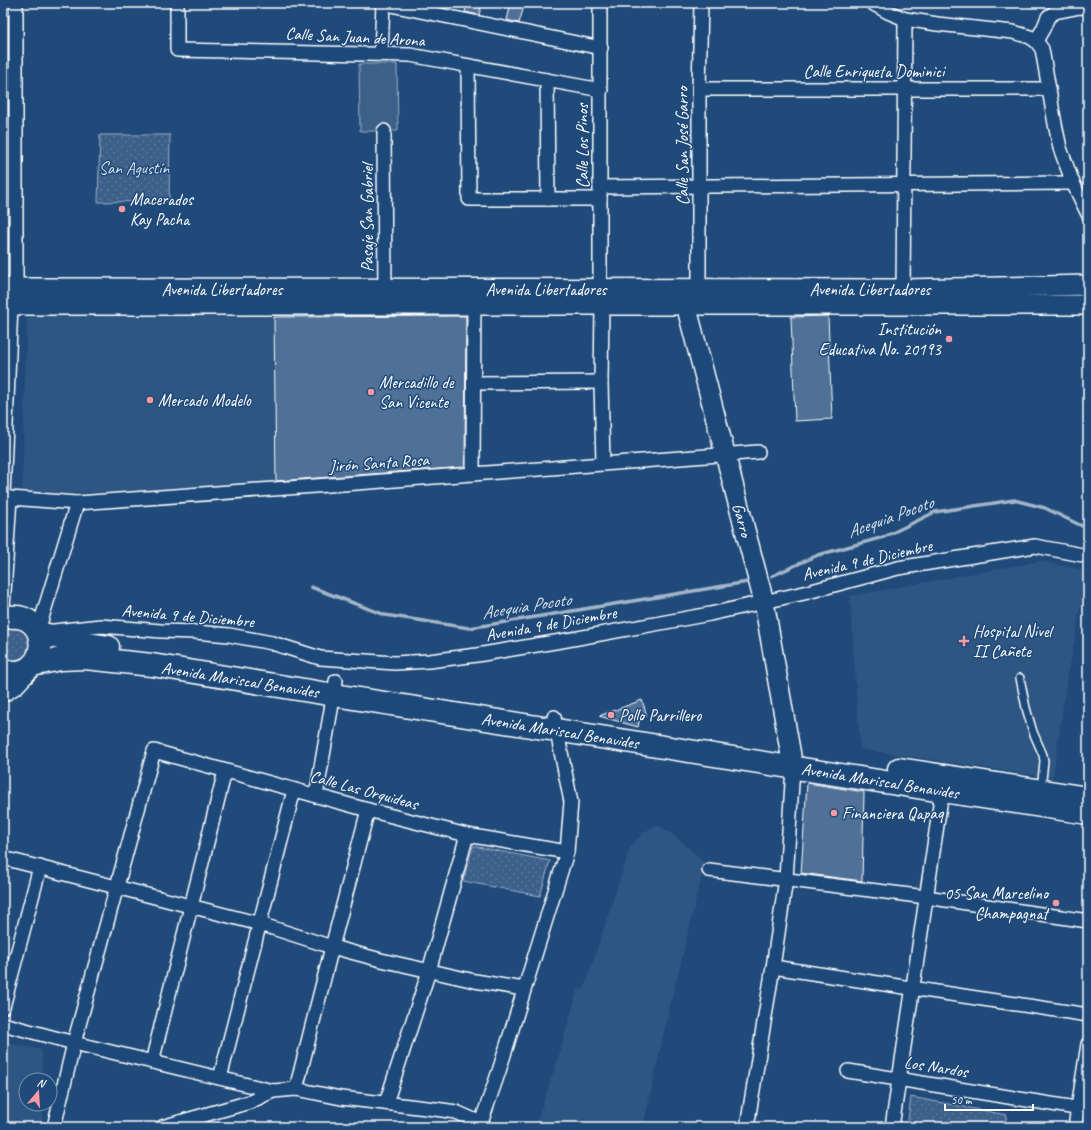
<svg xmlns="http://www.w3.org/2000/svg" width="1091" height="1130" font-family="Caveat,sans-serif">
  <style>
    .built { fill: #2e5683 }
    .grass { fill: #3c618b; stroke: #9eb0c5 }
    .park { fill: url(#park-dots); stroke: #9eb0c5 }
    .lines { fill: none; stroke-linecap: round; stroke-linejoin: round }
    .stream { stroke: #a3b5c8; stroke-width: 3.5 }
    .building { fill: #507197; stroke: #fff }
    .lane-casing { stroke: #fff; stroke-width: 10 }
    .street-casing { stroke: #fff; stroke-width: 16 }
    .secondary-casing { stroke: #fff; stroke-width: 22 }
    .primary-casing { stroke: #fff; stroke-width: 24 }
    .highway-casing { stroke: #fff; stroke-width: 25 }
    .lane { stroke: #1f4a7a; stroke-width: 7 }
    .street { stroke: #1f4a7a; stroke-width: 13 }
    .secondary { stroke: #1f4a7a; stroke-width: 19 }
    .primary { stroke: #1f4a7a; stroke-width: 21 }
    .highway { stroke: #1f4a7a; stroke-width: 22 }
    .poi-dot { fill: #ff9aa2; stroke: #1f4a7a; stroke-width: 1.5 }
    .labels { text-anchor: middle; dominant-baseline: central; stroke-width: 3; stroke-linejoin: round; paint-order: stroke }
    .street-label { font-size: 17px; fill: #fff; stroke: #1f4a7a }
    .park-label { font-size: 17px; fill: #d8dfe8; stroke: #1f4a7a }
    .poi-label { font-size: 17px; fill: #fff; stroke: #1f4a7a; text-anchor: start }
    .water-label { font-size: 18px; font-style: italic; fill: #d8e0e8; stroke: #1f4a7a }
  </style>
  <defs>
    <pattern id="park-dots" width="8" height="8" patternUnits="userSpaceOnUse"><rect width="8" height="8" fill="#3c618b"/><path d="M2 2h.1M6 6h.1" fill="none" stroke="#59799c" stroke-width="1.8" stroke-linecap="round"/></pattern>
  </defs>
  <rect width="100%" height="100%" fill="#1f4a7a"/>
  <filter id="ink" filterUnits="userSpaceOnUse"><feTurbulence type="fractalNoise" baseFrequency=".025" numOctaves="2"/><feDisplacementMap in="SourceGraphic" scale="8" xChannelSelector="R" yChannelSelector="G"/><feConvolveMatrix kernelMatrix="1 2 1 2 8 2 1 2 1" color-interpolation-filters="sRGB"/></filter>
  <g filter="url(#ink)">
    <!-- built -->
    <g class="built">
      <polygon points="27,313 274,317 276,483 157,491 22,494"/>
      <polygon points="1041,561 1087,571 1066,686 1053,778 860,749 850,596"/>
      <polygon points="658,825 669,832 682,842 705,863 666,1023 643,1127 535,1127 560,1052 578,988 584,989 630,848 636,840 643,833 651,828"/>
      <polygon points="3,1042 42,1050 42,1080 26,1080 26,1104 42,1104 42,1127 3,1127"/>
    </g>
    <!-- grass -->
    <polygon class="grass" points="359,64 397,64 398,131 360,131"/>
    <!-- park -->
    <g class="park">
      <polygon points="100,135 170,135 169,201 98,202"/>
      <polygon points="3,622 23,622 35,655 3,666"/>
      <polygon points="473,846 550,861 540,896 463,881"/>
      <polygon points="911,1097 1007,1115 1004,1127 907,1127"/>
    </g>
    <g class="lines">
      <!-- stream -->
      <g class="stream">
        <polyline points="772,576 818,555 884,537 935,512 1014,500 1045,508 1088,529"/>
        <polyline points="311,587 385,615 469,628 748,582"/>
      </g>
    </g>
    <!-- building -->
    <g class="building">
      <polygon points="467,3 482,3 479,15 465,12"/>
      <polygon points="511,3 525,3 519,23 507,20"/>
      <polygon points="466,316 465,467 276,481 274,317"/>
      <polygon points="828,316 832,419 795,421 791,317"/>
      <polygon points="642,700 647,716 640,718 638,727 599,716"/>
      <polygon points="807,783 864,792 862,881 801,873"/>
    </g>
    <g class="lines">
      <defs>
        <polyline id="lane" points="1020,678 1026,708 1033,732 1043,755 1044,761 1041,789"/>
        <g id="street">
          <polyline points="16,3 16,295"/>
          <polyline points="177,3 177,50 410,55 601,90"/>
          <polyline points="381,3 601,48"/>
          <polyline points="600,3 600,289 602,305 601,382 603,464"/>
          <polyline points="872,3 888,12 905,19 937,24 1013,32 1030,37 1036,41 1042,49 1055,124 1060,148 1073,183 1088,214"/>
          <polyline points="1036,41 1043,29 1048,17 1055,12 1080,7 1088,8"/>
          <polyline points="381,54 383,3"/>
          <polyline points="468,66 469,199 600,199"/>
          <polyline points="547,80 548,199"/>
          <polyline points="699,89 1049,89"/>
          <polyline points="384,131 385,296"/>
          <polyline points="600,187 1073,183"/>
          <polyline points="699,289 699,89 701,3"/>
          <polyline points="903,297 905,19"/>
          <polyline points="474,383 601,382"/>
          <polyline points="473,474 474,297"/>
          <polyline points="3,496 10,498 77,503 357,483 758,452"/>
          <polyline points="3,496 11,305"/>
          <polyline points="3,608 10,498"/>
          <polyline points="38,631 77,503"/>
          <polyline points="54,631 101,626 161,631 195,632 229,635 272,643 320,658 395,663 429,661 477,655 567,640 710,614 804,593 898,568 979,555 1035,546 1088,556"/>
          <polyline points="316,796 336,681"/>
          <polyline points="3,858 260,924 332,947 381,960 475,981 524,989"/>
          <polyline points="709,870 926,897 1088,921"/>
          <polyline points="773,967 1088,1015"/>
          <polyline points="3,1007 40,867"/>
          <polyline points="3,1024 74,1043 273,1091"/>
          <polyline points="152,1062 225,771"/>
          <polyline points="848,1071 1088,1110"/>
          <polyline points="220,1078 294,790"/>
          <polyline points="296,1089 332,947 368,810"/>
          <polyline points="386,1103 429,971 467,835"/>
          <polyline points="481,1123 499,1071 567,852 571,802 554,717"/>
          <polyline points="54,1127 74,1043 154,751 368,810 467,835 567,852"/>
          <polyline points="162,1127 250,1102 273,1091 296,1089 341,1098 435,1109 456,1112 481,1123 485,1127"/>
          <polyline points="747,1127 773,967 786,879 793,767"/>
          <polyline points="892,1127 943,785"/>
          <polyline points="1075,1127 1088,1044"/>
        </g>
        <g id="secondary">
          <polyline points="3,288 903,289 1088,285"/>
          <polyline points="685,293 686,305 764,602 793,767"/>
          <polyline points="3,305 1088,305"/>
        </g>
        <polyline id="primary" points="3,691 14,684 30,667"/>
        <g id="highway">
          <path d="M3 618C55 606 51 685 3 670"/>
          <polyline points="39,633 86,644 108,647"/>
          <polyline points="32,665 60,659 85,658 152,665 334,695 942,791 1088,813"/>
          <polyline points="899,769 1088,798"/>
        </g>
      </defs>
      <!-- lane casing -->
      <use href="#lane" class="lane-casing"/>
      <!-- street casing -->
      <use href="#street" class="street-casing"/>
      <!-- secondary casing -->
      <use href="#secondary" class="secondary-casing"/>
      <!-- primary casing -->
      <use href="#primary" class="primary-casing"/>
      <!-- highway casing -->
      <use href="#highway" class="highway-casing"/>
      <!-- lane -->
      <use href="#lane" class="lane"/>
      <!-- street -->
      <use href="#street" class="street"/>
      <!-- secondary -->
      <use href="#secondary" class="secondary"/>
      <!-- primary -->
      <use href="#primary" class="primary"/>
      <!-- highway -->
      <use href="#highway" class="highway"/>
    </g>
  </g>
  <!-- markers -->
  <g class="poi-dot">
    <circle cx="122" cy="209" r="4"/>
    <circle cx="949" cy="339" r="4"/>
    <circle cx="371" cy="392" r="4"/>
    <circle cx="150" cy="400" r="4"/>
    <path d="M962 635h4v4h4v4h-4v4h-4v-4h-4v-4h4z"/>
    <circle cx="611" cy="715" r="4"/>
    <circle cx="834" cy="813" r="4"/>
    <circle cx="1056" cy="903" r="4"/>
  </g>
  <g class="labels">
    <!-- street labels -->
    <g class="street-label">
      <text transform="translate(355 37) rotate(3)">Calle San Juan de Arona</text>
      <text x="874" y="71">Calle Enriqueta Dominici</text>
      <text transform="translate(582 146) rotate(-90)">Calle Los Pinos</text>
      <text transform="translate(682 146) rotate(-90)">Calle San José Garro</text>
      <text transform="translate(367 218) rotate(-90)">Pasaje San Gabriel</text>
      <text x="222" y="289">Avenida Libertadores</text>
      <text x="546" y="289">Avenida Libertadores</text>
      <text x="870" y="289">Avenida Libertadores</text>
      <text transform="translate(379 463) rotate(-4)">Jirón Santa Rosa</text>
      <text transform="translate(742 520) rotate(75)">Garro</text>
      <text transform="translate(867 560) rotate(-13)">Avenida 9 de Diciembre</text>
      <text transform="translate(188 616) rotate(5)">Avenida 9 de Diciembre</text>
      <text transform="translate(551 624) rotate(-10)">Avenida 9 de Diciembre</text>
      <text transform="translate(240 680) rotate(9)">Avenida Mariscal Benavides</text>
      <text transform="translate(560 731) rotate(9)">Avenida Mariscal Benavides</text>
      <text transform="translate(880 781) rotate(9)">Avenida Mariscal Benavides</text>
      <text transform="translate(364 790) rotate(15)">Calle Las Orquideas</text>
      <text transform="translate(936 1067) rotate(9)">Los Nardos</text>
    </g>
    <!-- park labels -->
    <g class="park-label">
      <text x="134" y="168">San Agustín</text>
    </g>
    <!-- poi labels -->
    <g class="poi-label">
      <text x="130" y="199">Macerados<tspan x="130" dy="20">Kay Pacha</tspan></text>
      <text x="941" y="329" text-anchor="end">Institución<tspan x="941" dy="20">Educativa No. 20193</tspan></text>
      <text x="379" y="382">Mercadillo de<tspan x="379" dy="20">San Vicente</tspan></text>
      <text x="158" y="400">Mercado Modelo</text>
      <text x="973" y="631">Hospital Nivel<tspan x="973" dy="20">II Cañete</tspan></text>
      <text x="619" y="715">Pollo Parrillero</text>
      <text x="842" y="813">Financiera Qapaq</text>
      <text x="1048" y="893" text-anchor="end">05 San Marcelino<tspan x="1048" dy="20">Champagnat</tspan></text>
    </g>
    <!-- water labels -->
    <g class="water-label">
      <text transform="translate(890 517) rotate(-20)">Acequia Pocoto</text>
      <text transform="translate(526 606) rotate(-9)">Acequia Pocoto</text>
    </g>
  </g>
  <!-- margin -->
  <rect width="1091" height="1130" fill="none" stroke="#1f4a7a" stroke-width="16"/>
  <rect x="8" y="8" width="1075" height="1114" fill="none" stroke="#fff" stroke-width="1.5" filter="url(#ink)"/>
  <!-- north arrow -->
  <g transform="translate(38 1092) rotate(18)"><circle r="19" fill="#1f4a7a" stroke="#7992af"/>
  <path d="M0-3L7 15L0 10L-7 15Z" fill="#ff9aa2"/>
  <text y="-6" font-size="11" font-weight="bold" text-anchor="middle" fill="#ffffff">N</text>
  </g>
  <!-- scale -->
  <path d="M945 1104v6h88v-6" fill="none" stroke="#ffffff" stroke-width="2"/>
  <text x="951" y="1104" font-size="12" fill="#ffffff" stroke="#1f4a7a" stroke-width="3" paint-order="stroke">50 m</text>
</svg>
